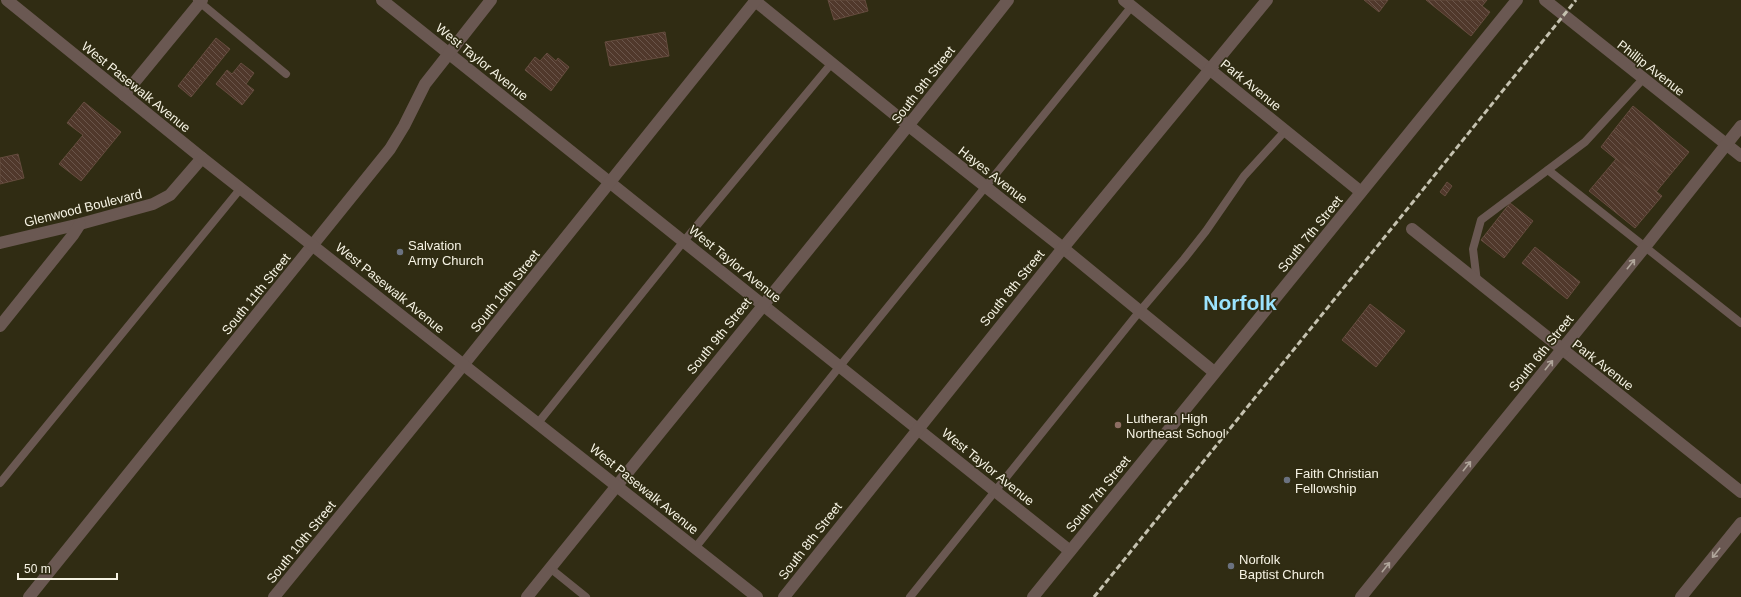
<svg xmlns="http://www.w3.org/2000/svg" width="1741" height="597" font-family="Arial,sans-serif">
  <style>
    .building { fill: url(#building-back-hatch); stroke: #654c3e }
    .lines { fill: none; stroke-linecap: round; stroke-linejoin: round }
    .service { stroke: #6a5852; stroke-width: 8 }
    .minor { stroke: #6a5852; stroke-width: 12 }
    .tertiary { stroke: #6a5852; stroke-width: 12 }
    .rail { stroke: #c5c2b0; stroke-width: 3; stroke-dasharray: 6 3; stroke-linecap: butt }
    .oneway { stroke: #b0a69b }
    .worship-dot { fill: #6b7280; stroke: #302c13; stroke-width: 1.5 }
    .education-dot { fill: #8d6e63; stroke: #302c13; stroke-width: 1.5 }
    .labels { text-anchor: middle; dominant-baseline: central; stroke-width: 3.5; stroke-linejoin: round; paint-order: stroke }
    .street-label { font-size: 13px; fill: #f6f3e4; stroke: #302c13 }
    .poi-label { font-size: 13px; fill: #f6f3e4; stroke: #302c13; text-anchor: start }
    .town-label { font-size: 21px; font-weight: bold; fill: #9be3fe; stroke: #302c13 }
  </style>
  <defs>
    <pattern id="building-back-hatch" width="6" height="6" patternUnits="userSpaceOnUse"><rect width="6" height="6" fill="#50382b"/><path d="M-1 5l2 2M0 0l6 6M5-1l2 2" fill="none" stroke="#6a554a"/></pattern>
  </defs>
  <rect width="100%" height="100%" fill="#302c13"/>
  <!-- building -->
  <g class="building">
    <polygon points="828,0 865,0 868,11 834,20"/>
    <polygon points="1364,0 1388,0 1379,12"/>
    <polygon points="1426,0 1487,0 1482,6 1490,12 1471,36"/>
    <polygon points="665,32 669,56 610,66 605,42"/>
    <polygon points="216,38 230,49 191,97 178,86"/>
    <polygon points="547,53 556,61 558,58 569,67 551,91 525,70 535,57 540,61"/>
    <polygon points="241,63 254,73 246,84 254,90 242,105 216,84 227,70 232,74"/>
    <polygon points="84,102 121,132 81,181 59,164 83,135 67,123"/>
    <polygon points="1633,106 1689,152 1670,175 1614,130"/>
    <polygon points="1614,130 1670,175 1656,192 1601,147"/>
    <polygon points="18,154 24,178 0,184 0,158"/>
    <polygon points="1616,159 1662,196 1635,228 1589,191"/>
    <polygon points="1447,182 1452,186 1445,196 1440,192"/>
    <polygon points="1510,203 1533,221 1504,258 1481,240"/>
    <polygon points="1535,247 1580,282 1567,299 1522,263"/>
    <polygon points="1370,304 1405,331 1376,367 1342,340"/>
  </g>
  <g class="lines">
    <!-- service -->
    <g class="service">
      <polyline points="197,0 286,74"/>
      <polyline points="1548,170 1741,323"/>
      <polyline points="1477,282 1473,249 1481,220 1585,142 1643,79"/>
      <polyline points="538,423 684,241 831,64"/>
      <polyline points="0,483 241,188"/>
      <polyline points="695,548 840,366 1132,6"/>
      <polyline points="550,568 586,597"/>
      <polyline points="910,597 1139,312 1184,259 1206,231 1244,176 1285,131"/>
    </g>
    <!-- minor -->
    <g class="minor">
      <polyline points="382,0 1070,551"/>
      <polyline points="754,0 909,126 1063,248 1214,372"/>
      <polyline points="1124,0 1361,192"/>
      <polyline points="1545,0 1741,156"/>
      <polyline points="124,95 202,0"/>
      <polyline points="1412,229 1741,492"/>
      <polyline points="0,243 80,224 153,204 170,195 202,158"/>
      <polyline points="0,326 73,235 80,224"/>
      <polyline points="29,597 390,149 404,126 425,84 491,0"/>
      <polyline points="274,597 464,364 756,0"/>
      <path d="M527 597C687 398 850 201 1008 0"/>
      <polyline points="784,597 1063,248 1267,0"/>
      <polyline points="1361,597 1645,247 1741,126"/>
      <polyline points="1681,597 1741,523"/>
    </g>
    <!-- tertiary -->
    <g class="tertiary">
      <polyline points="7,0 202,158 757,597"/>
      <polyline points="1033,597 1517,0"/>
    </g>
    <!-- rail -->
    <polyline class="rail" points="1094,597 1576,0"/>
  </g>
  <!-- one-way arrows -->
  <defs><path id="oneway-shaft" d="M-6 0H5M1.5-3L5.5 0L1.5 3" fill="none" stroke-width="1.6" stroke-linecap="round" stroke-linejoin="round"/></defs>
  <g class="oneway">
    <use href="#oneway-shaft" transform="translate(1631 264) rotate(-51)"/>
    <use href="#oneway-shaft" transform="translate(1549 365) rotate(-51)"/>
    <use href="#oneway-shaft" transform="translate(1467 466) rotate(-51)"/>
    <use href="#oneway-shaft" transform="translate(1716 553) rotate(129)"/>
    <use href="#oneway-shaft" transform="translate(1386 567) rotate(-51)"/>
  </g>
  <!-- markers -->
  <g class="worship-dot">
    <circle cx="400" cy="252" r="4"/>
    <circle cx="1287" cy="480" r="4"/>
    <circle cx="1231" cy="566" r="4"/>
  </g>
  <circle class="education-dot" cx="1118" cy="425" r="4"/>
  <g class="labels">
    <!-- street labels -->
    <g class="street-label">
      <text transform="translate(482 62) rotate(39)">West Taylor Avenue</text>
      <text transform="translate(1651 68) rotate(38)">Phillip Avenue</text>
      <text transform="translate(923 85) rotate(-52)">South 9th Street</text>
      <text transform="translate(1251 85) rotate(39)">Park Avenue</text>
      <text transform="translate(136 87) rotate(39)">West Pasewalk Avenue</text>
      <text transform="translate(993 175) rotate(38)">Hayes Avenue</text>
      <text transform="translate(83 208) rotate(-14)">Glenwood Boulevard</text>
      <text transform="translate(1310 234) rotate(-51)">South 7th Street</text>
      <text transform="translate(735 264) rotate(39)">West Taylor Avenue</text>
      <text transform="translate(390 288) rotate(39)">West Pasewalk Avenue</text>
      <text transform="translate(1012 288) rotate(-51)">South 8th Street</text>
      <text transform="translate(505 291) rotate(-51)">South 10th Street</text>
      <text transform="translate(256 294) rotate(-51)">South 11th Street</text>
      <text transform="translate(719 336) rotate(-51)">South 9th Street</text>
      <text transform="translate(1541 353) rotate(-51)">South 6th Street</text>
      <text transform="translate(1603 365) rotate(38)">Park Avenue</text>
      <text transform="translate(988 467) rotate(39)">West Taylor Avenue</text>
      <text transform="translate(644 489) rotate(39)">West Pasewalk Avenue</text>
      <text transform="translate(1098 494) rotate(-51)">South 7th Street</text>
      <text transform="translate(810 541) rotate(-52)">South 8th Street</text>
      <text transform="translate(301 542) rotate(-51)">South 10th Street</text>
    </g>
    <!-- poi labels -->
    <g class="poi-label">
      <text x="408" y="245">Salvation<tspan x="408" dy="15">Army Church</tspan></text>
      <text x="1126" y="418">Lutheran High<tspan x="1126" dy="15">Northeast School</tspan></text>
      <text x="1295" y="473">Faith Christian<tspan x="1295" dy="15">Fellowship</tspan></text>
      <text x="1239" y="559">Norfolk<tspan x="1239" dy="15">Baptist Church</tspan></text>
    </g>
    <!-- town labels -->
    <g class="town-label">
      <text x="1240" y="302">Norfolk</text>
    </g>
  </g>
  <!-- scale -->
  <path d="M18 573v6h99v-6" fill="none" stroke="#f6f3e4" stroke-width="2"/>
  <text x="24" y="573" font-size="12" fill="#f6f3e4" stroke="#302c13" stroke-width="3" paint-order="stroke">50 m</text>
</svg>
